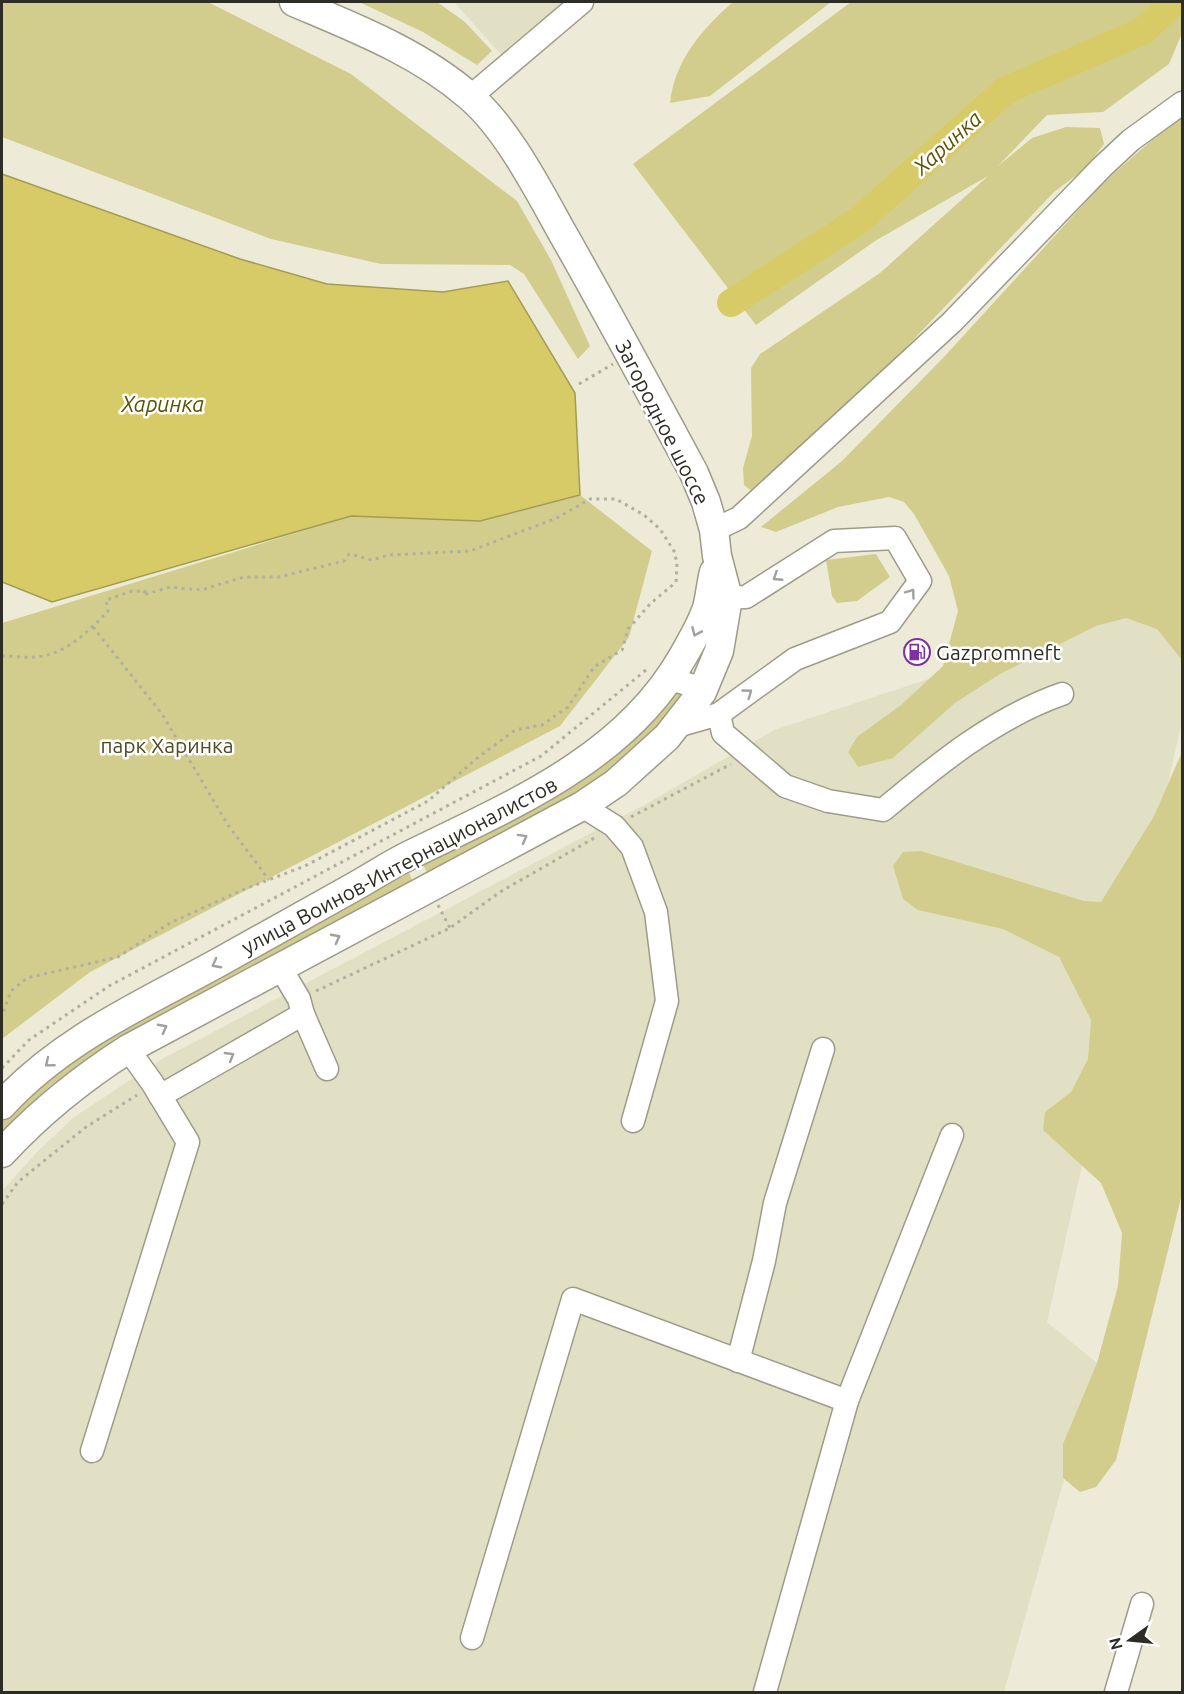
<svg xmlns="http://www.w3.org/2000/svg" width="1184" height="1694" font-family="Ubuntu,sans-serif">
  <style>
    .built { fill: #e2e0c4 }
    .green { fill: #d3cd8d }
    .water { fill: #d6cb67; stroke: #a39c53; stroke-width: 1.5 }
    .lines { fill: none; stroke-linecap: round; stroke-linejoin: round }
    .river { stroke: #d6cb67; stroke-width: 28 }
    .minor-casing { stroke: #9d9c89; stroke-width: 25 }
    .major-casing { stroke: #9d9c89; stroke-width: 31 }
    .path { stroke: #b1b0a0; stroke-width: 3; stroke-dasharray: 3 4.5; stroke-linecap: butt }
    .minor { stroke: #fff; stroke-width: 22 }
    .major { stroke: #fff; stroke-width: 28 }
    .oneway { stroke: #a0a09d }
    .labels { text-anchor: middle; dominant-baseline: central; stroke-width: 5; stroke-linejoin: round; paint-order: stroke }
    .street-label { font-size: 21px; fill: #2d2d25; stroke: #fff }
    .poi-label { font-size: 21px; fill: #2d2d25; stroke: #fff; text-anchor: start }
    .park-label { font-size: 21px; fill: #4f4a20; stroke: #fff }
    .water-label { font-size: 22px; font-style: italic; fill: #5c5401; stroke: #fff }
  </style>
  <rect width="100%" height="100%" fill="#edebd7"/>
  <!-- built -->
  <g class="built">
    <polygon points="454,2 569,2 503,57"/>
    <polygon points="1182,595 1182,721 1047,1322 1097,1363 1004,1692 2,1692 2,1191 38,1151 74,1117 162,1059 646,804 774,730"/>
  </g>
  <!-- green -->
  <g class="green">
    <polygon points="2,2 208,2 351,74 517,201 551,260 590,346 578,359 524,274 510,265 381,264 271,239 2,137"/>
    <polygon points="359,2 437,2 465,22 492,51 477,65 423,32"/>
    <path d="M733 2H831L710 96 670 103C674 61 702 29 733 2Z"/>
    <polygon points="851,2 1182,2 1182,33 1169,64 1103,112 1047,115 998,166 1032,138 1066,127 1100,128 1104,144 1086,168 1054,192 762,499 744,485 743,468 752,436 751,368 760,354 880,273 988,176 875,241 756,325 633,164"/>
    <polygon points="1182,114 1182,660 1157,629 1126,618 1096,626 1000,674 955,703 893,758 858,767 848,752 857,737 901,705 943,666 958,611 949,576 914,514 904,502 889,497 838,507 776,532 761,527 842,461 943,358 1104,182"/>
    <polygon points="580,495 652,551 629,637 560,726 90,972 2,1039 2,623 351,516 480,521"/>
    <polygon points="876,554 890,577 857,601 837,603 832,596 826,560"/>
    <polygon points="677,692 685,692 659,728 628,758 585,788 428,874 423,865 553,797 659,712"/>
    <polygon points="1182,752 1182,1194 1116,1460 1096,1487 1080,1492 1063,1478 1063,1444 1097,1363 1118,1286 1122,1233 1101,1183 1043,1130 1045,1112 1071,1092 1088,1059 1091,1020 1060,959 1061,958 1003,929 918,910 903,899 893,866 903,852 921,851 1084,901 1101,902 1154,816"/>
    <polygon points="409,873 413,882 79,1065 49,1087 2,1134 2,1122 21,1100 101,1039"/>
  </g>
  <!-- water -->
  <polygon class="water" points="2,174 240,259 327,284 443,292 508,281 575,393 580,495 480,521 351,516 52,602 2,582"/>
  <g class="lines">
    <!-- river -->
    <polyline class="river" points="731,303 858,221 1006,90 1143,31 1174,2"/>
    <defs>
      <g id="minor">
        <polyline points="470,97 582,2"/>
        <polyline points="714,530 739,518 952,322 1102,167 1131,140 1182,103"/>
        <polyline points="670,679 694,686 702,692"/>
        <path d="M719 714 723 733 785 786 828 801 883 810C938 764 994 718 1062 694"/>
        <polyline points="677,726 719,714 795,659 890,622 920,581 895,538 834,541 746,597 713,598"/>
        <polyline points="582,806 614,826 632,847 656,912 667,1001 633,1121"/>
        <polyline points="303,1014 327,1069"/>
        <polyline points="160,1096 303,1014 299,999 280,967"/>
        <polyline points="738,1361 764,1261 775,1203 823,1049"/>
        <polyline points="92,1451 188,1142 153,1084 128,1049"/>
        <polyline points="472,1638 573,1299 847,1401"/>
        <polyline points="765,1692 847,1401 952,1135"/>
        <polyline points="1116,1692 1142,1604"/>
      </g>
      <g id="major">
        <path d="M2 1105C63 1038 146 1003 223 960 266 936 309 912 352 888 372 877 391 864 412 854 512 805 624 759 682 658 691 642 701 626 707 608 710 597 711 584 714 572"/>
        <path d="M2 1153C39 1113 81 1079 128 1049L582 806 616 783 667 737 702 692 719 651 728 598 717 556 714 530 706 502 694 473C651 393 608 313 563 234 539 191 507 128 469 96 418 52 355 28 294 2"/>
      </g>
    </defs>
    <!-- minor casing -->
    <use href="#minor" class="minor-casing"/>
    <!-- major casing -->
    <use href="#major" class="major-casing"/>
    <!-- path -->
    <g class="path">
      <polyline points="579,384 613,364"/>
      <polyline points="93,627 162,714 228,825 269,880"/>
      <path d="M2 656C12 656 24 658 34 657 64 656 88 632 108 611L106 600 132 591H145L143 595 170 587 201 590 244 577H279L344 561 349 554 372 560 388 555 470 551 557 518 590 499H616L644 515 660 529 674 551 677 563 676 582 650 604 628 629 622 650 594 667 568 707 542 725 515 730 476 759 428 801 305 866 242 890 170 923 118 957 27 978 11 991 2 1015"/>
      <polyline points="631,817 731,764"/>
      <polyline points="438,905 450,928"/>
      <polyline points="316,991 450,928 500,892 596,837"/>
      <polyline points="2,1068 29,1040 109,986 541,756 646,670"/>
      <polyline points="2,1204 18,1182 50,1156 86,1127 137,1095"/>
    </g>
    <!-- minor -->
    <use href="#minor" class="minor"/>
    <!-- major -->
    <use href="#major" class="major"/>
  </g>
  <!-- one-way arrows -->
  <defs><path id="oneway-chevron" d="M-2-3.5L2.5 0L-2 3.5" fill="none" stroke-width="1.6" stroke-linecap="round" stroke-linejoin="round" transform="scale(1.5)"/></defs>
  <g class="oneway">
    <use href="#oneway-chevron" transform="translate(777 577) rotate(147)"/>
    <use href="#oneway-chevron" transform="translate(911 593) rotate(-54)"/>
    <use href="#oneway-chevron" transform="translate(696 632) rotate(114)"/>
    <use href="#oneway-chevron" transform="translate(748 693) rotate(-36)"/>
    <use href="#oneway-chevron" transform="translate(523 838) rotate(-29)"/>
    <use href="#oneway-chevron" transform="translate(336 938) rotate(-28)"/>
    <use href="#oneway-chevron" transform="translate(216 964) rotate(152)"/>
    <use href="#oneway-chevron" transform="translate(163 1028) rotate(-28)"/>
    <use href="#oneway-chevron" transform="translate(230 1056) rotate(-30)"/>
    <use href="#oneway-chevron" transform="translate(49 1063) rotate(141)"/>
  </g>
  <!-- icons -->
  <defs>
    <symbol id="fuel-ring" viewBox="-11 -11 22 22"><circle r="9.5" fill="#fff" stroke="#7d30a1" stroke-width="1.5"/><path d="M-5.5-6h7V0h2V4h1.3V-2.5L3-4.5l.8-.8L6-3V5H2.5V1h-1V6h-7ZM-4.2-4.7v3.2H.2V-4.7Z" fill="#7d30a1"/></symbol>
  </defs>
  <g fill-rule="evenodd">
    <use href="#fuel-ring" x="902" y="637" width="30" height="30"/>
  </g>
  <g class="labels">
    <!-- street labels -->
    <g class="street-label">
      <text transform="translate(663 422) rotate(63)">Загородное шоссе</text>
      <text transform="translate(399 865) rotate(-28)">улица Воинов-Интернационалистов</text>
    </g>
    <!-- poi labels -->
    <g class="poi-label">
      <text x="936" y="652">Gazpromneft</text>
    </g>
    <!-- park labels -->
    <g class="park-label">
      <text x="167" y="745">парк Харинка</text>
    </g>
    <!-- water labels -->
    <g class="water-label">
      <text transform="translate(947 142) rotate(-42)">Харинка</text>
      <text x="163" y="403">Харинка</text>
    </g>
  </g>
  <!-- border -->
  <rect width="1184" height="1694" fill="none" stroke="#2d2d25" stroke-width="6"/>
  <!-- north arrow -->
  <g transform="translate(1130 1640) rotate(255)" stroke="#ffffff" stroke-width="4.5" paint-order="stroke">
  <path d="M0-4.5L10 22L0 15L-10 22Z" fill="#2d2d25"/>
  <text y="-9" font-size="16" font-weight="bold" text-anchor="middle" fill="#2d2d25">N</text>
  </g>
</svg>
